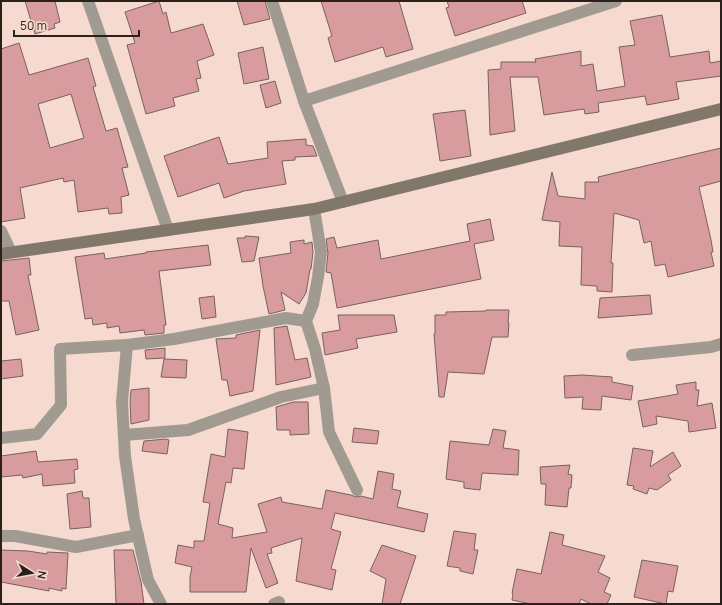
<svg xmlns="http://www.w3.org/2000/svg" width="722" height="605" font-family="Manrope,sans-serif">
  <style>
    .building { fill: #d89c9f; stroke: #796061; fill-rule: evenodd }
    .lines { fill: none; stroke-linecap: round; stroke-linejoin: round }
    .street { stroke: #a19a91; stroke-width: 12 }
    .secondary { stroke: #82776b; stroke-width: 12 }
  </style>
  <rect width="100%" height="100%" fill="#f6dacf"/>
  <!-- building -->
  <g class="building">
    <polygon points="25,1 55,1 60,22 54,24 55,28 35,34"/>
    <polygon points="159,1 163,14 166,12 171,33 203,24 214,55 197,61 201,78 196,79 199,91 173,98 175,106 146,114 127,45 135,43 125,12"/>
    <polygon points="237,1 265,1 270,19 244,25"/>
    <polygon points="321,1 399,1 413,49 386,57 383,47 335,62 328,38 332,36"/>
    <polygon points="447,1 522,1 526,13 455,36 446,8 449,7"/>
    <polygon points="662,15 670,57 709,51 710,63 721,61 721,76 676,82 679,99 647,105 645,96 598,103 599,112 585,114 584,109 544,115 538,77 510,77 515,131 490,135 488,70 501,69 501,62 536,62 535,59 581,51 581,66 593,64 597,91 625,86 619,47 635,45 630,21"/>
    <path d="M19 43 29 75 88 58 96 86 93 87 106 131 117 128 128 167 122 168 129 195 121 197 122 213 109 214 108 208 78 212 74 180 64 182 63 178 20 188 25 218 1 222V49ZM71 94 84 138 50 148 38 104Z"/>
    <polygon points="263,47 269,79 244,84 238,53"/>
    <polygon points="275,81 281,103 266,108 260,85"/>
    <polygon points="465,110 471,156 440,161 433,114"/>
    <polygon points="219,137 228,164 268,158 267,142 306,139 306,145 313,146 317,156 295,157 295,160 282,161 286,184 244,191 224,198 219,183 178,197 164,156"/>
    <polygon points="721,148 721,181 699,187 711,240 713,252 711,252 714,266 668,277 665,264 655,266 651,241 644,243 639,220 614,213 611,263 613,263 612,292 597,291 597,286 581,285 582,247 559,246 560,222 542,220 552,172 558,196 585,199 585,182 599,182 598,177"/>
    <polygon points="490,219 494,240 474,244 481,279 337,308 331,273 326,272 328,253 326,239 334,237 337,248 378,240 381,259 470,241 467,224"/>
    <polygon points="245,236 259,237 254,261 242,262 237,238 245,238"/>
    <polygon points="304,240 304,244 312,242 313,252 311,269 310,269 306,293 299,304 281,292 285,310 269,314 263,286 259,258 291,253 290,242"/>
    <polygon points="208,245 211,265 159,271 166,325 164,325 164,333 145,335 144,330 120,333 119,326 107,328 107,323 93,325 92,318 85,319 75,257 104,253 105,259 146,253 146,252"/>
    <polygon points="29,258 31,275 28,275 39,330 16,335 9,301 1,301 1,261"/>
    <polygon points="650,295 652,314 598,318 600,298"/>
    <polygon points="214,296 216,317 202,319 199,298"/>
    <polygon points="486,310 509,310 508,323 509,323 508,337 492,337 484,374 448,372 444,397 439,397 434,334 435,334 435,315 446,315 446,312 486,311"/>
    <polygon points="338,315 394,315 397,332 356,339 358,348 325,355 322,333 340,330"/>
    <polygon points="287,326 295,360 307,358 311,377 276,385 274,328"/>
    <polygon points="260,330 253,391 230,396 227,380 222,380 216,339 236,338 236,335"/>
    <polygon points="165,348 165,358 146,359 145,350"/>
    <polygon points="21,359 23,376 1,379 1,361"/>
    <polygon points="164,359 187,360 186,378 161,377"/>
    <polygon points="582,375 612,377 612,382 633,386 631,400 602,396 601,410 582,409 583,397 565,398 564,376"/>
    <polygon points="696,382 696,390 699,390 697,406 712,403 716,428 689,432 688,421 656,416 657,424 643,427 638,401 678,394 676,385"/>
    <polygon points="149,388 149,420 131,424 130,402 131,390"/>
    <polygon points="293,402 308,402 309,434 290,435 290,430 277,430 276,407"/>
    <polygon points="354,428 379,431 377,444 352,442"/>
    <polygon points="228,429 248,432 244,469 233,468 231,483 226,482 218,524 233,528 232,538 267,532 258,504 281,497 282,502 322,509 326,490 351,495 356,497 361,496 373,499 378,471 394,474 392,489 401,491 397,507 428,514 424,532 335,513 331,529 341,532 331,569 336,570 332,590 296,581 302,538 271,548 272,553 267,554 278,583 266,588 251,548 246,592 190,592 190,577 192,567 175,563 178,545 194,548 194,541 204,541 210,503 203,502 211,454 225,457"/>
    <polygon points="493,429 506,431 503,448 519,450 518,475 482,473 480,490 464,488 464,482 446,479 450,441 489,445"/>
    <polygon points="166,439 169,440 167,454 142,451 144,441"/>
    <polygon points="633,448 653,451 650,467 673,452 681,466 668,475 671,480 657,490 649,488 647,494 633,489 634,486 627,485"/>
    <polygon points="36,451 38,462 77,459 78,469 74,470 75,483 43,486 42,474 23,478 22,475 1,477 1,456"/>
    <polygon points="570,465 568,474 572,475 571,488 569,488 567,507 545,505 546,484 541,484 540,467"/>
    <polygon points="82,491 83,498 89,498 91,527 70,529 67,494"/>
    <polygon points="454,531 476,534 474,550 478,550 473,574 460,571 460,568 447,566"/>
    <polygon points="550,532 564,535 562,545 605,556 598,572 610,578 604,592 611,595 607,604 591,604 581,599 579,604 531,604 512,600 513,594 512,593 517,569 541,574"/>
    <polygon points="382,545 416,556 400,604 382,604 386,579 370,571"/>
    <polygon points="1,550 28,551 47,554 47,552 68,553 66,589 62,588 62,591 49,588 49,591 1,582"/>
    <polygon points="114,550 133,550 141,582 144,604 116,604"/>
    <polygon points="642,560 678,566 673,592 668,591 666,604 634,597"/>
  </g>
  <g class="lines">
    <!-- street -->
    <g class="street">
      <polyline points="88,1 168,230"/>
      <polyline points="272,1 304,101 343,202"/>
      <polyline points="304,101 616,1"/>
      <polyline points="314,209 321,252 318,277 313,304 306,321 315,349 324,388 329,432 357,490"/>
      <polyline points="1,231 11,252"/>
      <polyline points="127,345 122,402 125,456 134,519 148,580 161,604"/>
      <polyline points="632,355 711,347 721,344"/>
      <polyline points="124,435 188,430 281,397 324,388"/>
      <polyline points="1,438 37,434 61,405 60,349 127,345 174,339 286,318 306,321"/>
      <polyline points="1,536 15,536 76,547 138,535"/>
      <polyline points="274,604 279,602"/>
    </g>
    <!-- secondary -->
    <polyline class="secondary" points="1,254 314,209 721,109"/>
  </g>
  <!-- border -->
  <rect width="722" height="605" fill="none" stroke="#2a201c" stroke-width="4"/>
  <!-- north arrow -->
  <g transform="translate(32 573) rotate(101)" stroke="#f6dacf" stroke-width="3" paint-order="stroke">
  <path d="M0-3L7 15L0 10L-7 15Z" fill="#2a201c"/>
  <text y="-6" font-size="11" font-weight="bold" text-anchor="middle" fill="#2a201c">N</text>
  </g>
  <!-- scale -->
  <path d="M14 30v6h125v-6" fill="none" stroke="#2a201c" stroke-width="2"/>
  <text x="20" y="30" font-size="12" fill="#2a201c" stroke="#f6dacf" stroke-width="3" paint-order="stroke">50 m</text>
</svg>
